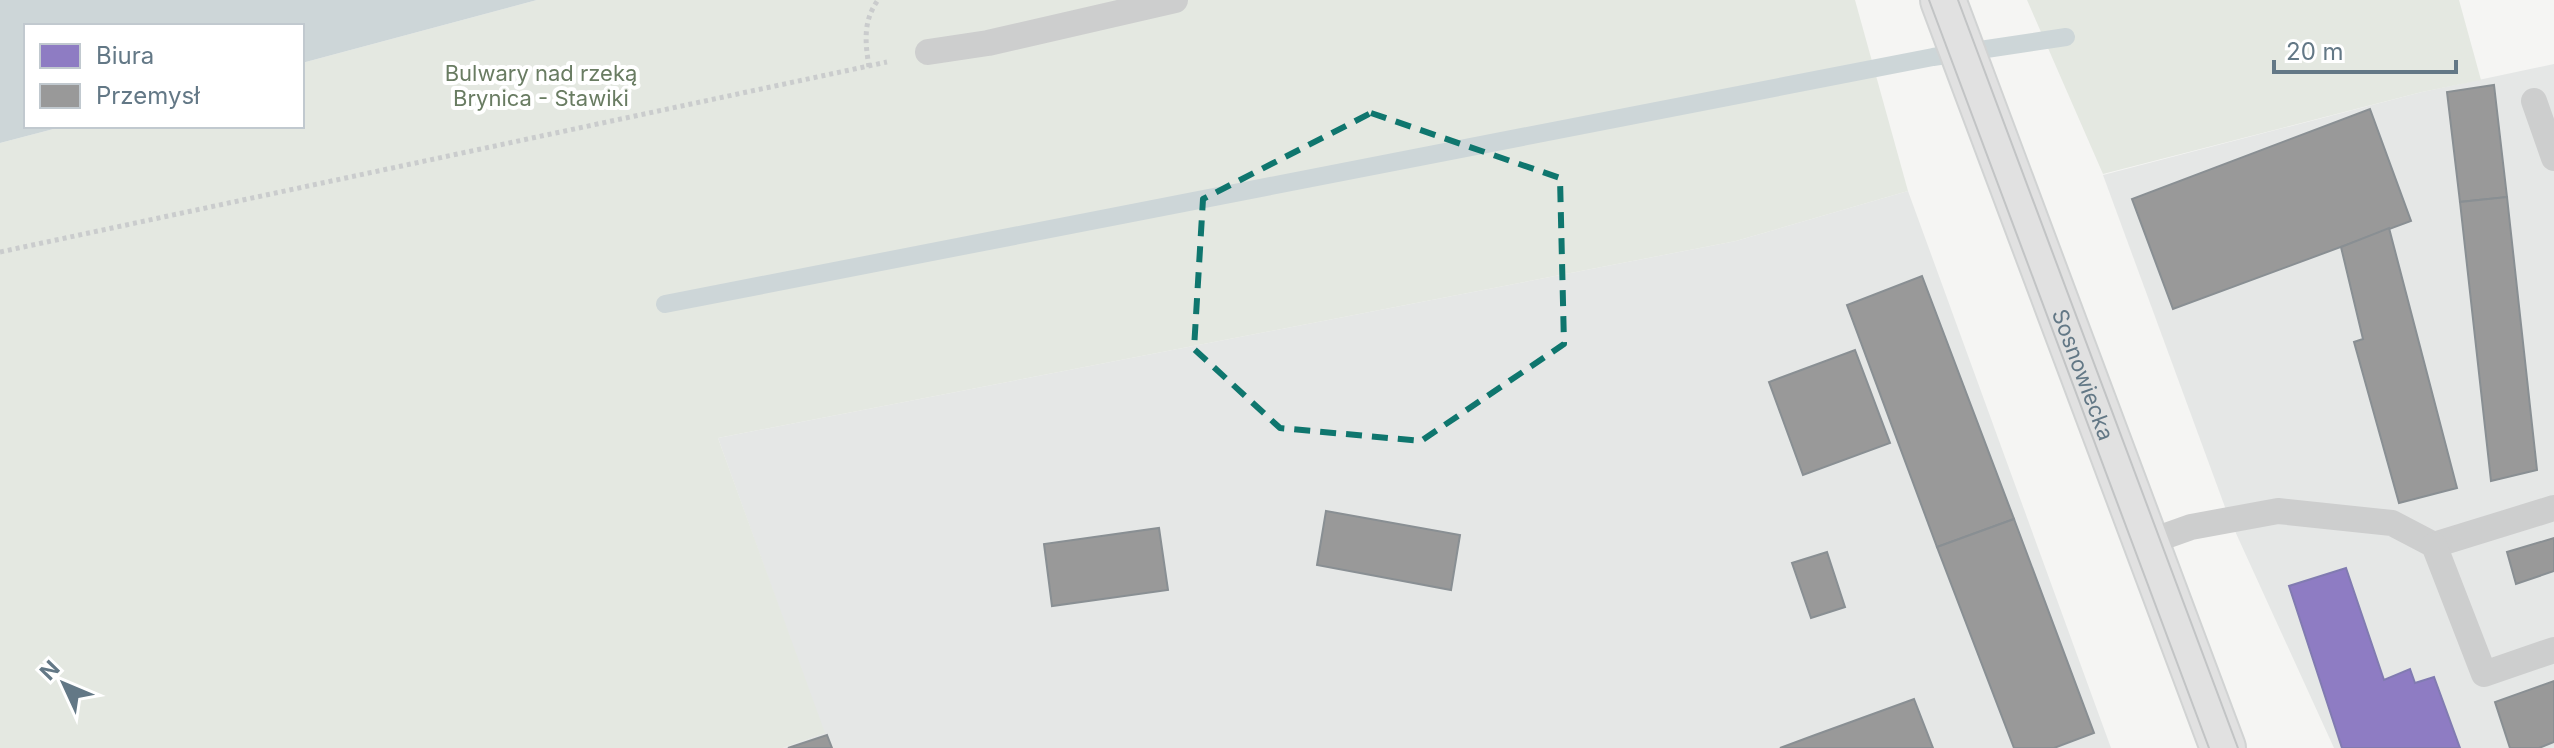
<svg xmlns="http://www.w3.org/2000/svg" width="2554" height="748" font-family="Inter,sans-serif">
  <style>
    .built { fill: #e5e7e6 }
    .green { fill: #e4e8e1 }
    .water { fill: #cdd6d8 }
    .offices { fill: #8e7cc3; stroke: #817bb1; stroke-width: 2 }
    .industry { fill: #999; stroke: #898f93; stroke-width: 2 }
    .lines { fill: none; stroke-linecap: round; stroke-linejoin: round }
    .stream { stroke: #cdd6d8; stroke-width: 18 }
    .secondary-casing { stroke: #d1d3d3; stroke-width: 48 }
    .path { stroke: #cacccd; stroke-width: 5; stroke-dasharray: 4 4; stroke-linecap: butt }
    .lane { stroke: #cdcece; stroke-width: 26 }
    .secondary { stroke: #e1e1e1; stroke-width: 44 }
    .tram { stroke: #c2c4c5; stroke-width: 2 }
    .marked { fill: none; stroke: #0f766e; stroke-width: 6; stroke-dasharray: 16 10; stroke-linejoin: round }
    .labels { text-anchor: middle; dominant-baseline: central; stroke-width: 8; stroke-linejoin: round; paint-order: stroke }
    .park-label { font-size: 22px; fill: #697c62; stroke: #fff }
    .street-label { font-size: 22px; fill: #637886; stroke: #fff }
  </style>
  <rect width="100%" height="100%" fill="#f5f5f3"/>
  <!-- built -->
  <g class="built">
    <polygon points="2554,64 2554,748 2334,748 2229,518 2103,175 2422,92"/>
    <polygon points="1908,191 2111,748 783,748 824,733 718,438 1736,241"/>
  </g>
  <!-- green -->
  <g class="green">
    <polygon points="537,0 1855,0 1908,191 1736,241 718,438 825,733 783,748 0,748 0,143 65,126 302,126 302,63"/>
    <polygon points="2027,0 2459,0 2481,80 2422,92 2103,174"/>
  </g>
  <!-- water -->
  <polygon class="water" points="0,0 537,0 302,63 302,26 26,26 26,126 65,126 0,143"/>
  <!-- offices -->
  <polygon class="offices" points="2346,568 2384,680 2410,669 2415,683 2434,677 2460,748 2342,748 2289,586"/>
  <!-- industry -->
  <g class="industry">
    <polygon points="2494,85 2507,197 2460,202 2447,92"/>
    <polygon points="2370,109 2411,221 2173,309 2132,199"/>
    <polygon points="2507,197 2537,470 2491,481 2460,202"/>
    <polygon points="2389,228 2457,488 2399,503 2354,342 2363,339 2341,247"/>
    <polygon points="1922,276 2014,519 1937,547 1847,305"/>
    <polygon points="1855,350 1890,443 1803,475 1769,382"/>
    <polygon points="1326,511 1460,535 1451,590 1317,565"/>
    <polygon points="2014,519 2094,733 2054,748 2014,748 1937,547"/>
    <polygon points="1159,528 1168,590 1052,606 1044,544"/>
    <polygon points="2554,538 2554,571 2516,584 2507,552"/>
    <polygon points="1827,552 1845,607 1811,618 1792,563"/>
    <polygon points="2554,681 2554,742 2539,748 2510,748 2495,702"/>
    <polygon points="1914,699 1933,748 1780,748 1815,735"/>
    <polygon points="827,735 832,748 788,748"/>
  </g>
  <g class="lines">
    <!-- stream -->
    <polyline class="stream" points="665,304 1933,57 2066,37"/>
    <defs>
      <g id="secondary">
        <path id="s1" d="M1943 0 2223 748"/>
      </g>
    </defs>
    <!-- secondary casing -->
    <use href="#secondary" class="secondary-casing"/>
    <!-- path -->
    <g class="path">
      <path d="M869 67C865 41 863 21 878 0"/>
      <polyline points="0,252 887,62"/>
    </g>
    <!-- lane -->
    <g class="lane">
      <polyline points="928,52 988,43 1175,0"/>
      <polyline points="2534,101 2554,158"/>
      <polyline points="2146,543 2191,527 2278,511 2392,523 2434,545 2554,508"/>
      <polyline points="2434,545 2484,674 2554,650"/>
    </g>
    <!-- secondary -->
    <use href="#secondary" class="secondary"/>
    <!-- tram -->
    <g class="tram">
      <polyline points="1929,0 2209,748"/>
      <polyline points="1958,0 2238,748"/>
    </g>
  </g>
  <!-- marked area -->
  <path class="marked" d="M1371 113 1560 178 1564 344 1421 441 1280 428 1194 349 1203 199Z"/>
  <g class="labels">
    <!-- park labels -->
    <g class="park-label">
      <text x="541" y="73">Bulwary nad rzeką<tspan x="541" dy="25">Brynica - Stawiki</tspan></text>
    </g>
    <!-- street labels -->
    <g class="street-label">
      <text stroke="none"><textPath href="#s1" startOffset="400">Sosnowiecka</textPath></text>
    </g>
  </g>
  <!-- legend -->
  <rect x="24" y="24" width="280" height="104" fill="#ffffff" stroke="#c1c9cf" stroke-width="2"/>
  <rect x="40" y="44" width="40" height="24" fill="#8e7cc3" stroke="#c1c9cf" stroke-width="2"/>
  <text x="96" y="64" font-size="24" fill="#637886">Biura</text>
  <rect x="40" y="84" width="40" height="24" fill="#999999" stroke="#c1c9cf" stroke-width="2"/>
  <text x="96" y="104" font-size="24" fill="#637886">Przemysł</text>
  <!-- north arrow -->
  <g transform="translate(64 684) rotate(314)" stroke="#ffffff" stroke-width="6" paint-order="stroke">
  <path d="M0-6L14 30L0 20L-14 30Z" fill="#637886"/>
  <text y="-12" font-size="22" font-weight="bold" text-anchor="middle" fill="#637886">N</text>
  </g>
  <!-- scale -->
  <path d="M2274 60v12h182v-12" fill="none" stroke="#637886" stroke-width="4"/>
  <text x="2286" y="60" font-size="24" fill="#637886" stroke="#ffffff" stroke-width="6" paint-order="stroke">20 m</text>
</svg>
